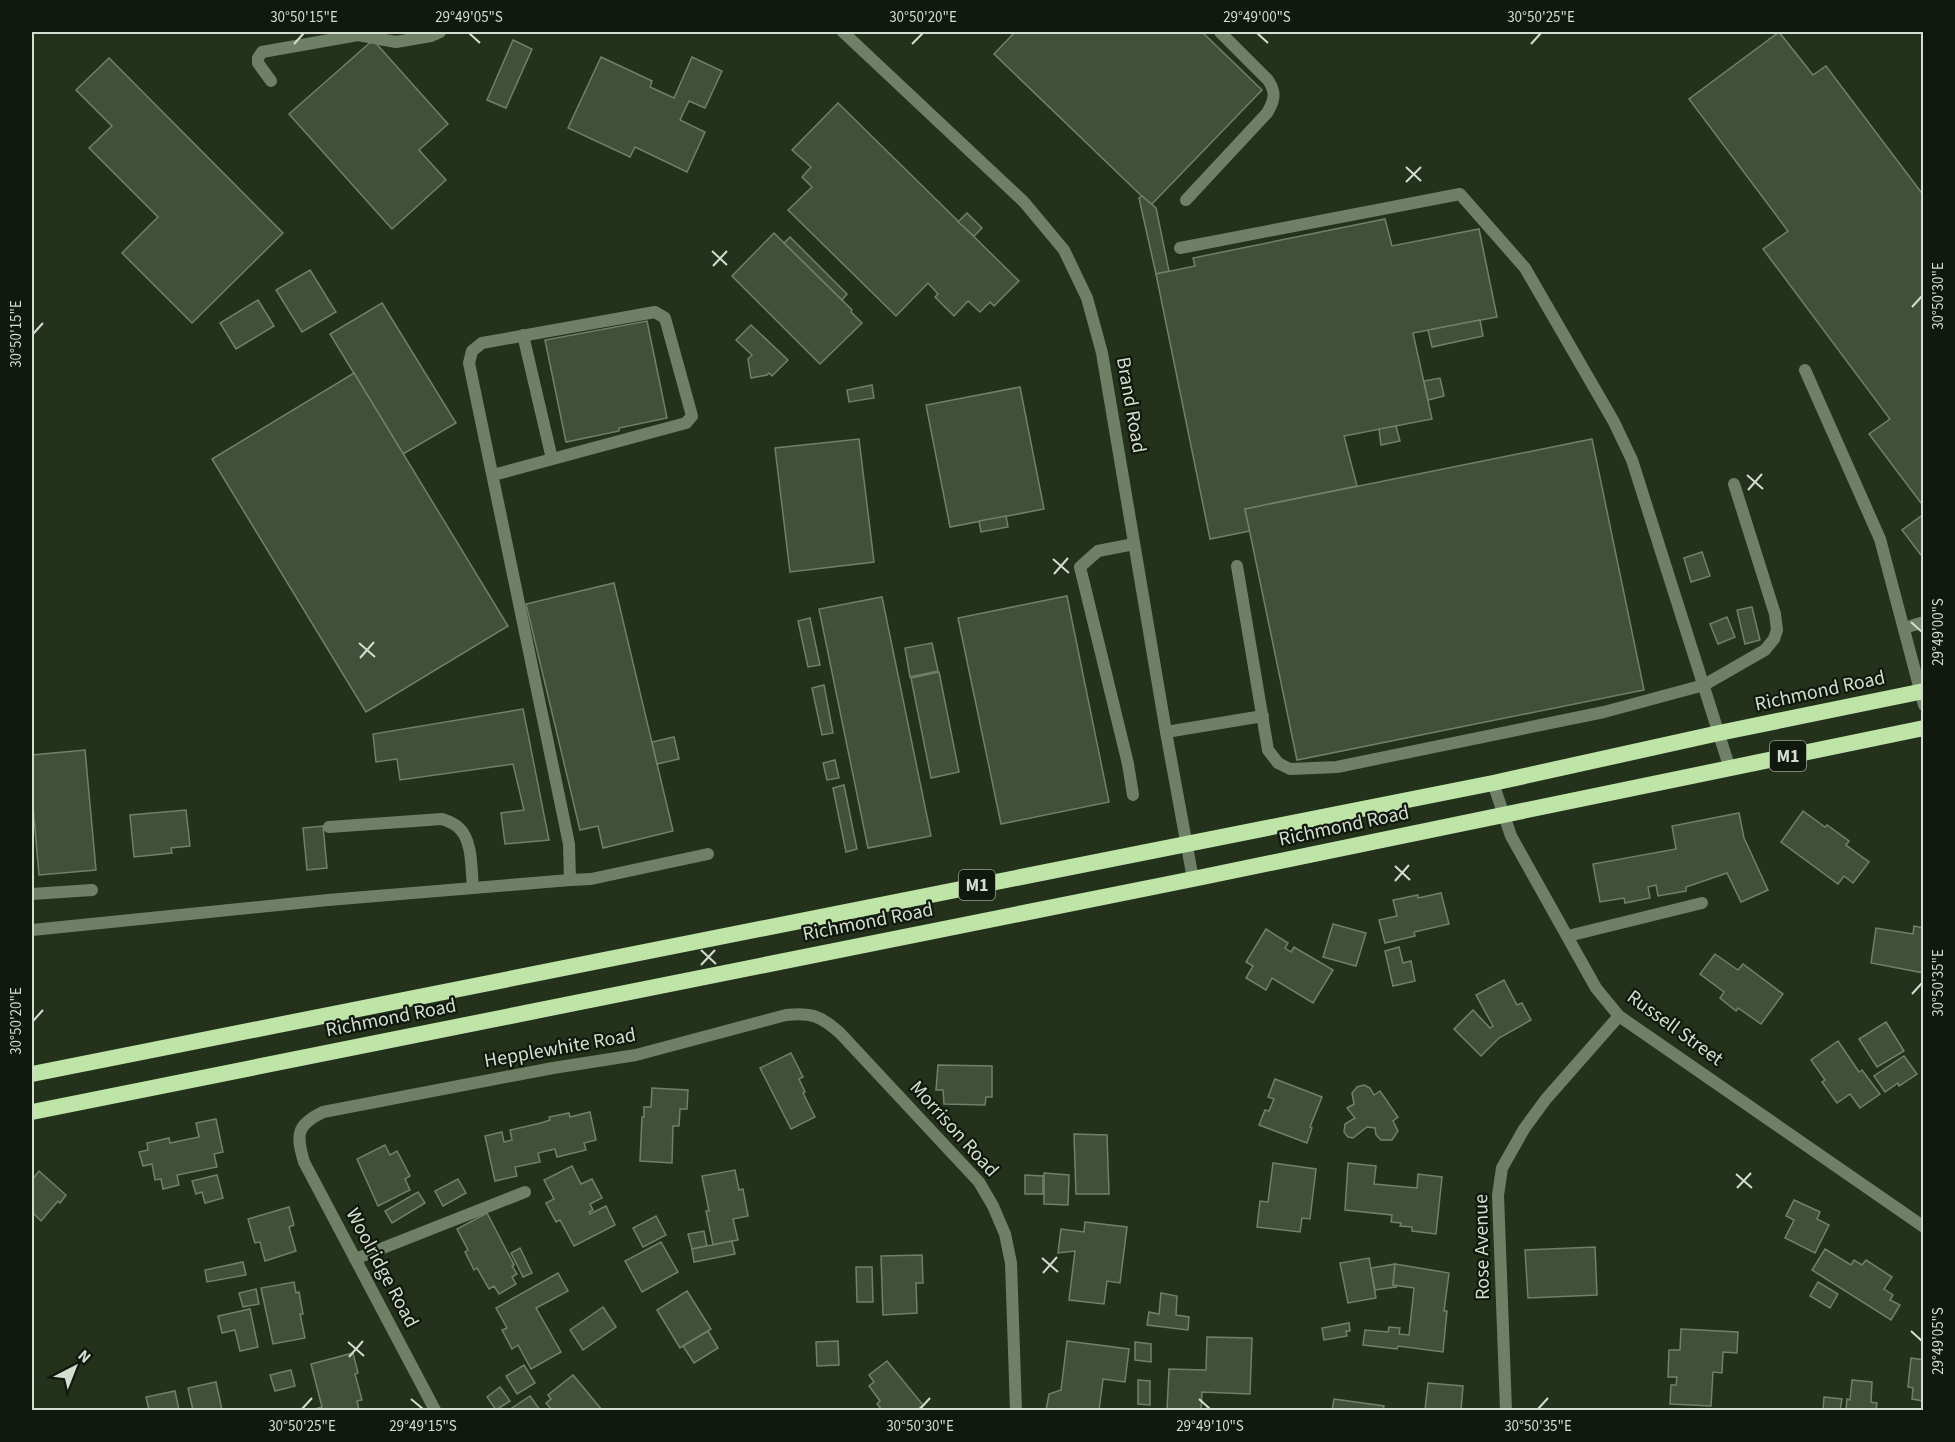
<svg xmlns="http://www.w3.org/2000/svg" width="1955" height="1442" font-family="'Source Sans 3',sans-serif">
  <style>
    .building { fill: #415038; stroke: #718167; stroke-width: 1.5 }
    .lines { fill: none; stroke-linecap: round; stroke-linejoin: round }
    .service { stroke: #708066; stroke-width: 12 }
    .minor { stroke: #708066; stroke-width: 12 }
    .trunk { stroke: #bfe4a8; stroke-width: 16 }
    .ticks { fill: none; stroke: #d4ddcf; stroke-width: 2 }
    .labels { text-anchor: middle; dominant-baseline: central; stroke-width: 4.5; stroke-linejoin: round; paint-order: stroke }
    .shield { fill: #11180e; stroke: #9aa295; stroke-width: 1.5 }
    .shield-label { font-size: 18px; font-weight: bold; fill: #d4ddcf }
    .street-label { font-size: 20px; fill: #d4ddcf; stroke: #11180e }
    .neatline { fill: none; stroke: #d4ddcf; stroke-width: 2 }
    .ticks-label { font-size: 15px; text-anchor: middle; fill: #d4ddcf }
  </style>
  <rect width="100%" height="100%" fill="#24321b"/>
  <!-- building -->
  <g class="building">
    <polygon points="1015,32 1202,32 1262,90 1151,205 994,54"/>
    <polygon points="1779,32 1813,75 1826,66 1924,196 1924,507 1869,434 1890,419 1763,249 1788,231 1689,99"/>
    <polygon points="373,40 448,124 419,150 446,180 392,229 289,114"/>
    <polygon points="513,40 532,49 506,108 487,100"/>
    <polygon points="601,57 652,81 650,87 674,98 692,57 722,71 705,108 689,101 680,120 705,132 687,172 635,147 630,157 568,128"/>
    <polygon points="109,58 283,233 192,323 122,253 158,217 89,148 112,126 76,90"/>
    <polygon points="838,103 1019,281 994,306 990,302 980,312 968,301 954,316 935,297 938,294 928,283 896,316 788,210 812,187 802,177 811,167 792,150"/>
    <polygon points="1142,196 1156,208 1169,271 1156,274 1139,198"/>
    <polygon points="967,213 982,228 974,236 958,222"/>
    <polygon points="1385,219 1392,246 1479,229 1497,317 1413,333 1432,419 1344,436 1357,486 1245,509 1250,531 1210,539 1156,274 1195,266 1193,258"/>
    <polygon points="774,233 852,310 851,312 862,323 820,364 732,276"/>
    <polygon points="790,237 847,294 842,300 784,243"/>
    <polygon points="310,270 336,312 302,332 276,290"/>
    <polygon points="258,300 274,326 236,349 220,323"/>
    <polygon points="382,303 456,423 403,454 330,334"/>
    <polygon points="1480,320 1483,336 1432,347 1428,330"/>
    <polygon points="647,321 667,418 619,428 619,431 566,442 545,340"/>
    <polygon points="751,325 788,360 772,376 769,373 767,375 751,378 748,359 752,355 736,340"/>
    <polygon points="354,373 508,626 366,712 212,459"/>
    <polygon points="1440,378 1444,396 1428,400 1424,381"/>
    <polygon points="872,385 874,398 849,402 847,390"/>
    <polygon points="1020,387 1044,509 950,527 926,405"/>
    <polygon points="1396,426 1400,441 1381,445 1379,429"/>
    <polygon points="859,439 874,562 790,572 775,448"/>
    <polygon points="1592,439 1644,690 1297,760 1245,509"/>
    <polygon points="1924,514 1924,559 1902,530"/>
    <polygon points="1006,516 1008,527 981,532 979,521"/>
    <polygon points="1702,552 1710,576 1691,582 1684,558"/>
    <polygon points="614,583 673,831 603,848 598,826 580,830 526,604"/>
    <polygon points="1067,596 1109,802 1001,824 958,618"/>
    <polygon points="882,597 931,836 868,848 819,609"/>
    <polygon points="1752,607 1760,640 1745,644 1737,610"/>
    <polygon points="1727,617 1735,637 1718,644 1710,624"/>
    <polygon points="810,618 820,665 808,667 798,621"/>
    <polygon points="932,643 938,671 910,677 905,648"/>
    <polygon points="939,672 959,772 931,778 911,678"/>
    <polygon points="824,685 833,733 822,735 812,688"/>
    <polygon points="523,709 549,840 505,844 501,813 524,810 513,764 400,780 397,759 376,762 373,734"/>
    <polygon points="674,737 679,759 657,764 652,742"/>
    <polygon points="85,750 96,870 39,875 32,795 32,755"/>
    <polygon points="835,760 839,778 827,780 823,763"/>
    <polygon points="844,785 857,849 846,852 833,788"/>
    <polygon points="186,810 190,846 171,848 172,853 134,857 130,815"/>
    <polygon points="1803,811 1825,827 1827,825 1849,841 1846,845 1869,862 1853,883 1844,876 1838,884 1781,842"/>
    <polygon points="1739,813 1744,838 1768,890 1741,902 1727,873 1686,887 1686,891 1658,896 1656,885 1648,887 1650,898 1625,903 1624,898 1600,902 1593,864 1676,849 1672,826"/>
    <polygon points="323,826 327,868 307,870 303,828"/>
    <polygon points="1441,893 1449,924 1414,932 1415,936 1385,943 1379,920 1397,916 1393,900 1418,895 1418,898"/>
    <polygon points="1333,924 1366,933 1356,966 1323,957"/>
    <polygon points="1914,926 1924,928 1924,973 1871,963 1876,928 1913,934"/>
    <polygon points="1266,929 1288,943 1285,948 1291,952 1294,947 1333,970 1313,1003 1272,978 1266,990 1246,978 1253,966 1246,962"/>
    <polygon points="1399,947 1403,963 1411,961 1415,981 1393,986 1385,951"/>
    <polygon points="1715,954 1738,970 1743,964 1783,994 1761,1024 1738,1008 1736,1011 1720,998 1724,992 1700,974"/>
    <polygon points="1504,980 1517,1005 1522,1003 1531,1020 1499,1038 1481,1056 1454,1029 1473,1010 1490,1028 1493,1026 1476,995"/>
    <polygon points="1886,1022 1904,1051 1877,1067 1859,1039"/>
    <polygon points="1838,1041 1859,1072 1862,1070 1880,1094 1860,1108 1850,1094 1837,1103 1822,1082 1825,1080 1811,1060"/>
    <polygon points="791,1053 803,1077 799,1079 805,1092 803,1093 815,1117 791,1129 760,1068"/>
    <polygon points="1904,1056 1917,1074 1899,1086 1898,1083 1885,1092 1874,1076"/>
    <polygon points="938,1065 992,1066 992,1097 986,1097 985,1105 944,1104 943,1090 936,1090"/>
    <polygon points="1275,1079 1322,1097 1310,1127 1312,1128 1307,1143 1259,1125 1265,1110 1269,1111 1274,1099 1268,1097"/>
    <polygon points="1364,1085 1370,1088 1374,1095 1380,1091 1398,1117 1393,1121 1398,1131 1392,1140 1381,1140 1376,1135 1375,1128 1367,1127 1353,1138 1348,1137 1344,1132 1345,1124 1355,1118 1347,1108 1354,1104 1352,1093 1357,1087"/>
    <polygon points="652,1088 688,1090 687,1109 680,1109 679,1126 673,1126 672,1163 640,1161 642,1117 644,1117 644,1107 651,1107"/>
    <polygon points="590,1112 596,1140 584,1143 586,1150 557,1157 555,1149 538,1153 540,1162 515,1167 517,1176 495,1181 485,1136 502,1132 504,1142 512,1140 510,1130 541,1123 550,1120 549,1117 569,1113 570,1117"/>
    <polygon points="216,1119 223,1152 214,1154 217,1167 177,1175 179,1185 163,1189 161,1179 155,1180 152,1164 143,1166 139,1152 148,1150 147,1143 169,1138 170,1143 199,1137 196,1123"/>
    <polygon points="1074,1134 1107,1135 1109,1194 1076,1194"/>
    <polygon points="385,1145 390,1155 397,1151 410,1176 405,1179 410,1190 378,1206 357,1159"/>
    <polygon points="1273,1163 1316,1169 1310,1219 1302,1218 1300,1232 1257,1227 1260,1201 1268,1202"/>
    <polygon points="1348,1163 1376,1166 1374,1184 1417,1188 1418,1174 1442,1177 1436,1234 1412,1231 1412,1227 1400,1226 1401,1223 1391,1222 1392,1215 1345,1210"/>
    <polygon points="572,1166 581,1184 592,1179 602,1198 590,1204 593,1210 589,1212 590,1214 606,1206 615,1225 574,1246 560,1220 556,1222 546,1203 554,1199 544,1180"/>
    <polygon points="735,1170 739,1190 743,1189 748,1216 733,1219 738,1240 713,1245 706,1211 709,1211 702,1176"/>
    <polygon points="39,1171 66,1195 60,1203 58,1201 41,1221 32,1212 32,1180"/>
    <polygon points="1044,1173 1069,1175 1068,1205 1044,1204"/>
    <polygon points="217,1175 223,1198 205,1203 202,1192 196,1194 192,1181"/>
    <polygon points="1025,1175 1043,1176 1043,1194 1025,1194"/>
    <polygon points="458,1179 466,1193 443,1206 435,1191"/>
    <polygon points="418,1192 425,1203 392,1223 385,1211"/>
    <polygon points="1794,1200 1820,1212 1817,1219 1829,1225 1815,1253 1785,1238 1794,1220 1786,1216"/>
    <polygon points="289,1207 294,1225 289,1227 296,1251 265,1261 260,1242 255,1243 248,1219"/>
    <polygon points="487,1213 514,1265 512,1266 517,1274 512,1277 516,1284 499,1294 494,1286 489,1289 477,1268 474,1270 465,1252 468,1250 457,1229"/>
    <polygon points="656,1216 666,1235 643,1247 633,1228"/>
    <polygon points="1085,1222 1127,1227 1120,1283 1107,1281 1104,1304 1069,1300 1075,1251 1058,1253 1061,1229 1084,1232"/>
    <polygon points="704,1231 707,1246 692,1249 688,1234"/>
    <polygon points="732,1241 735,1254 694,1262 692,1249"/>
    <polygon points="661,1242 678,1272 642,1292 625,1261"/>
    <polygon points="1595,1247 1597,1295 1528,1298 1525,1250"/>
    <polygon points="520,1248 532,1273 523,1277 511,1253"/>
    <polygon points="1825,1249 1851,1265 1854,1260 1862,1265 1866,1260 1892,1277 1884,1289 1893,1295 1890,1300 1900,1305 1891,1320 1812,1270"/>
    <polygon points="922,1255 923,1283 916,1283 917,1313 883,1315 881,1256"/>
    <polygon points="1369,1258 1376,1298 1348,1303 1340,1263"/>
    <polygon points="243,1262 246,1275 207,1282 205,1270"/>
    <polygon points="1395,1264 1393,1285 1396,1287 1375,1290 1371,1268"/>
    <polygon points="1395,1264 1449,1273 1444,1311 1447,1311 1443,1352 1398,1346 1397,1349 1363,1345 1365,1330 1388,1332 1389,1327 1400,1328 1399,1334 1409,1335 1414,1288 1393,1285"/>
    <polygon points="856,1267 872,1267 873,1302 857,1302"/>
    <polygon points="558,1273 568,1291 536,1308 561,1352 531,1369 518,1345 512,1349 502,1330 507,1328 496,1308"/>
    <polygon points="294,1282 296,1293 299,1292 303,1314 300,1314 305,1338 273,1344 261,1288"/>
    <polygon points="1818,1282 1838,1294 1830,1308 1810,1296"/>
    <polygon points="256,1289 259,1304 243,1307 239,1293"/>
    <polygon points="687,1291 711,1329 680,1348 657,1310"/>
    <polygon points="1161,1293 1177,1296 1176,1315 1189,1317 1188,1330 1147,1325 1149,1312 1159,1314"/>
    <polygon points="603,1307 616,1327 583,1350 570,1330"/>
    <polygon points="250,1309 258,1347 240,1351 235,1330 222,1333 218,1316"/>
    <polygon points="1349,1323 1350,1331 1346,1331 1347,1336 1324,1340 1322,1328"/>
    <polygon points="1681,1329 1738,1332 1737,1353 1723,1352 1722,1373 1713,1372 1711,1406 1670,1404 1671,1385 1676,1385 1677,1377 1668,1377 1669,1350 1680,1350"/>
    <polygon points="708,1331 718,1348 694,1363 683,1346"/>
    <polygon points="1207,1337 1252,1338 1250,1394 1202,1392 1201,1410 1167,1410 1169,1369 1206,1370"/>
    <polygon points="838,1341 839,1365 817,1366 816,1342"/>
    <polygon points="1067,1341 1129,1349 1125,1382 1103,1379 1099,1410 1046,1410 1049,1394 1061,1390"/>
    <polygon points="1135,1342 1151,1344 1151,1362 1135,1360"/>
    <polygon points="353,1353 358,1373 355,1374 362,1400 357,1401 359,1410 312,1410 322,1407 311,1364"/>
    <polygon points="1911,1358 1924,1360 1924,1401 1912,1399 1913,1388 1908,1387"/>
    <polygon points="887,1361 923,1405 916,1410 882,1410 877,1404 880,1401 869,1386 874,1382 869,1375"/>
    <polygon points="524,1365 535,1383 517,1394 506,1376"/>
    <polygon points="291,1370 295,1386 275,1391 270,1375"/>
    <polygon points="573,1375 602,1410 552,1410 546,1403 551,1399 548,1395"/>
    <polygon points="1138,1380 1150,1381 1150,1405 1138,1404"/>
    <polygon points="1852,1380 1872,1382 1871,1402 1877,1403 1876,1410 1846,1410 1847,1399 1850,1400"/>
    <polygon points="216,1382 222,1410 190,1410 193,1410 188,1388"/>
    <polygon points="1428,1383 1463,1386 1461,1410 1425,1410"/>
    <polygon points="500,1387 510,1401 496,1410 487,1397"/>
    <polygon points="175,1391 179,1410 149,1410 146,1397"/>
    <polygon points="530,1396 540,1410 509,1410"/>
    <polygon points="1824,1397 1842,1399 1840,1410 1823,1410"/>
    <polygon points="1334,1399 1384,1406 1383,1410 1332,1410"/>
  </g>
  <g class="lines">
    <!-- service -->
    <g class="service">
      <polyline points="843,32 1024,202 1064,250 1087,298 1102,353 1166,732 1193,879"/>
      <polyline points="271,81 258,63 258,58 262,52 358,35 396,42 431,36 440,32"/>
      <path d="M1186 200 1267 113C1275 100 1276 92 1268 80L1220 32"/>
      <polyline points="1180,248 1460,194 1525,268 1614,422 1632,460 1730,769"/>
      <polyline points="523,335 552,459"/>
      <polyline points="1805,370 1880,539 1924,705"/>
      <polyline points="1237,566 1268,750 1278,763 1290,769 1337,767 1604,712 1704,685 1765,650 1774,639 1777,630 1775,614 1734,484"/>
      <polyline points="1904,628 1924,622"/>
      <polyline points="1166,732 1263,716"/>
      <polyline points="1133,795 1128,764 1080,567 1098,551 1134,544"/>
      <path d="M329 827 442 819C448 821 455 824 459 828 473 841 471 870 473 887"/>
      <polyline points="570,880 591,879 708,854"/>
      <polyline points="32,894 92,890"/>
      <polyline points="32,930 328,900 570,880 569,844 469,363 472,351 482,343 655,312 665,318 692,416 686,423 493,475"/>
      <polyline points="1568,936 1702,903"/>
    </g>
    <!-- minor -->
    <g class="minor">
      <polyline points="1493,783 1511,836 1596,988 1619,1016 1924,1227"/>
      <polyline points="355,1259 525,1192"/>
      <path d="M435 1410 304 1162C296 1135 296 1125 323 1112L553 1068 636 1055 786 1015C811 1012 821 1016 840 1033L979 1182 993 1206 1005 1234 1011 1263 1016 1410"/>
      <polyline points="1506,1410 1498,1195 1502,1168 1524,1129 1546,1099 1619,1016"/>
    </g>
    <!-- trunk -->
    <g class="trunk">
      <polyline points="32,1074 1493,783 1719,733 1924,691"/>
      <polyline points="32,1112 1193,879 1924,728"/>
    </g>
  </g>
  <!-- ticks -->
  <path class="ticks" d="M469 33 480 43M1257 33 1268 43M294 44 304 33M912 44 923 33M1531 44 1541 33M1406 167 1421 181M1406 182 1421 167M712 251 727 265M713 266 727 251M1912 307 1922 296M33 334 43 323M1747 475 1763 489M1748 490 1762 474M1053 559 1069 573M1054 574 1068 558M1911 622 1922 632M359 643 375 657M360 658 374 642M1395 866 1410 880M1395 881 1409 865M701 950 716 964M701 965 715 950M1912 994 1922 983M33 1021 43 1010M1736 1174 1752 1188M1737 1188 1751 1173M1042 1258 1058 1272M1043 1273 1057 1257M1911 1331 1922 1341M348 1342 364 1356M349 1357 363 1341M411 1399 423 1409M1199 1399 1210 1409M302 1409 312 1398M920 1409 930 1398M1538 1409 1548 1398"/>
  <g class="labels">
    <!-- shield labels -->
    <g class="shield">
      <rect x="1770" y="741" width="36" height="30" rx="4.5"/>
      <rect x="959" y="870" width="36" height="30" rx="4.5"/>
    </g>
    <g class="shield-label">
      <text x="1788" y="756">M1</text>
      <text x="977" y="885">M1</text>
    </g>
    <!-- street labels -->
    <g class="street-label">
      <text transform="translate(1131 405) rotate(80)">Brand Road</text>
      <text transform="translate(1820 691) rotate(-12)">Richmond Road</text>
      <text transform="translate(1344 826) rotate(-12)">Richmond Road</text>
      <text transform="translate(868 922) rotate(-11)">Richmond Road</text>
      <text transform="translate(391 1018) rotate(-11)">Richmond Road</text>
      <text transform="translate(1675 1028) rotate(36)">Russell Street</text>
      <text transform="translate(560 1048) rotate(-10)">Hepplewhite Road</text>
      <text transform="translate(954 1129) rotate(48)">Morrison Road</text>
      <text transform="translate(1482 1247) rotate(-91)">Rose Avenue</text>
      <text transform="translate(382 1268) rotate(62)">Woolridge Road</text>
    </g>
  </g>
  <!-- border -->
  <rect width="1955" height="1442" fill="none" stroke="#11180e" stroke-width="66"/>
  <!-- north arrow -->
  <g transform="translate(75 1367) rotate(42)" stroke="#11180e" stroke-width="4.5" paint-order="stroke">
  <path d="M0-4.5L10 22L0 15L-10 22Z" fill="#d4ddcf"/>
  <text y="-9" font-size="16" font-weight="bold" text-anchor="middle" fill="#d4ddcf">N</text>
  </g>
  <rect x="33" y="33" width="1889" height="1376" class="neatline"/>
  <g class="ticks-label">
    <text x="304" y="22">30°50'15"E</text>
    <text x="469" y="22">29°49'05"S</text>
    <text x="923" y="22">30°50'20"E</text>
    <text x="1257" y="22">29°49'00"S</text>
    <text x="1541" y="22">30°50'25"E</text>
    <text transform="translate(1938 296) rotate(-90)" y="5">30°50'30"E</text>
    <text transform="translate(16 334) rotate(-90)" y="5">30°50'15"E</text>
    <text transform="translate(1938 632) rotate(-90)" y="5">29°49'00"S</text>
    <text transform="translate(1938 983) rotate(-90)" y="5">30°50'35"E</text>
    <text transform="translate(16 1021) rotate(-90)" y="5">30°50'20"E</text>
    <text transform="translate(1938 1341) rotate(-90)" y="5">29°49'05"S</text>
    <text x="302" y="1431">30°50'25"E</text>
    <text x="423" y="1431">29°49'15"S</text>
    <text x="920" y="1431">30°50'30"E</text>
    <text x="1210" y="1431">29°49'10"S</text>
    <text x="1538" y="1431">30°50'35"E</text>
  </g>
</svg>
